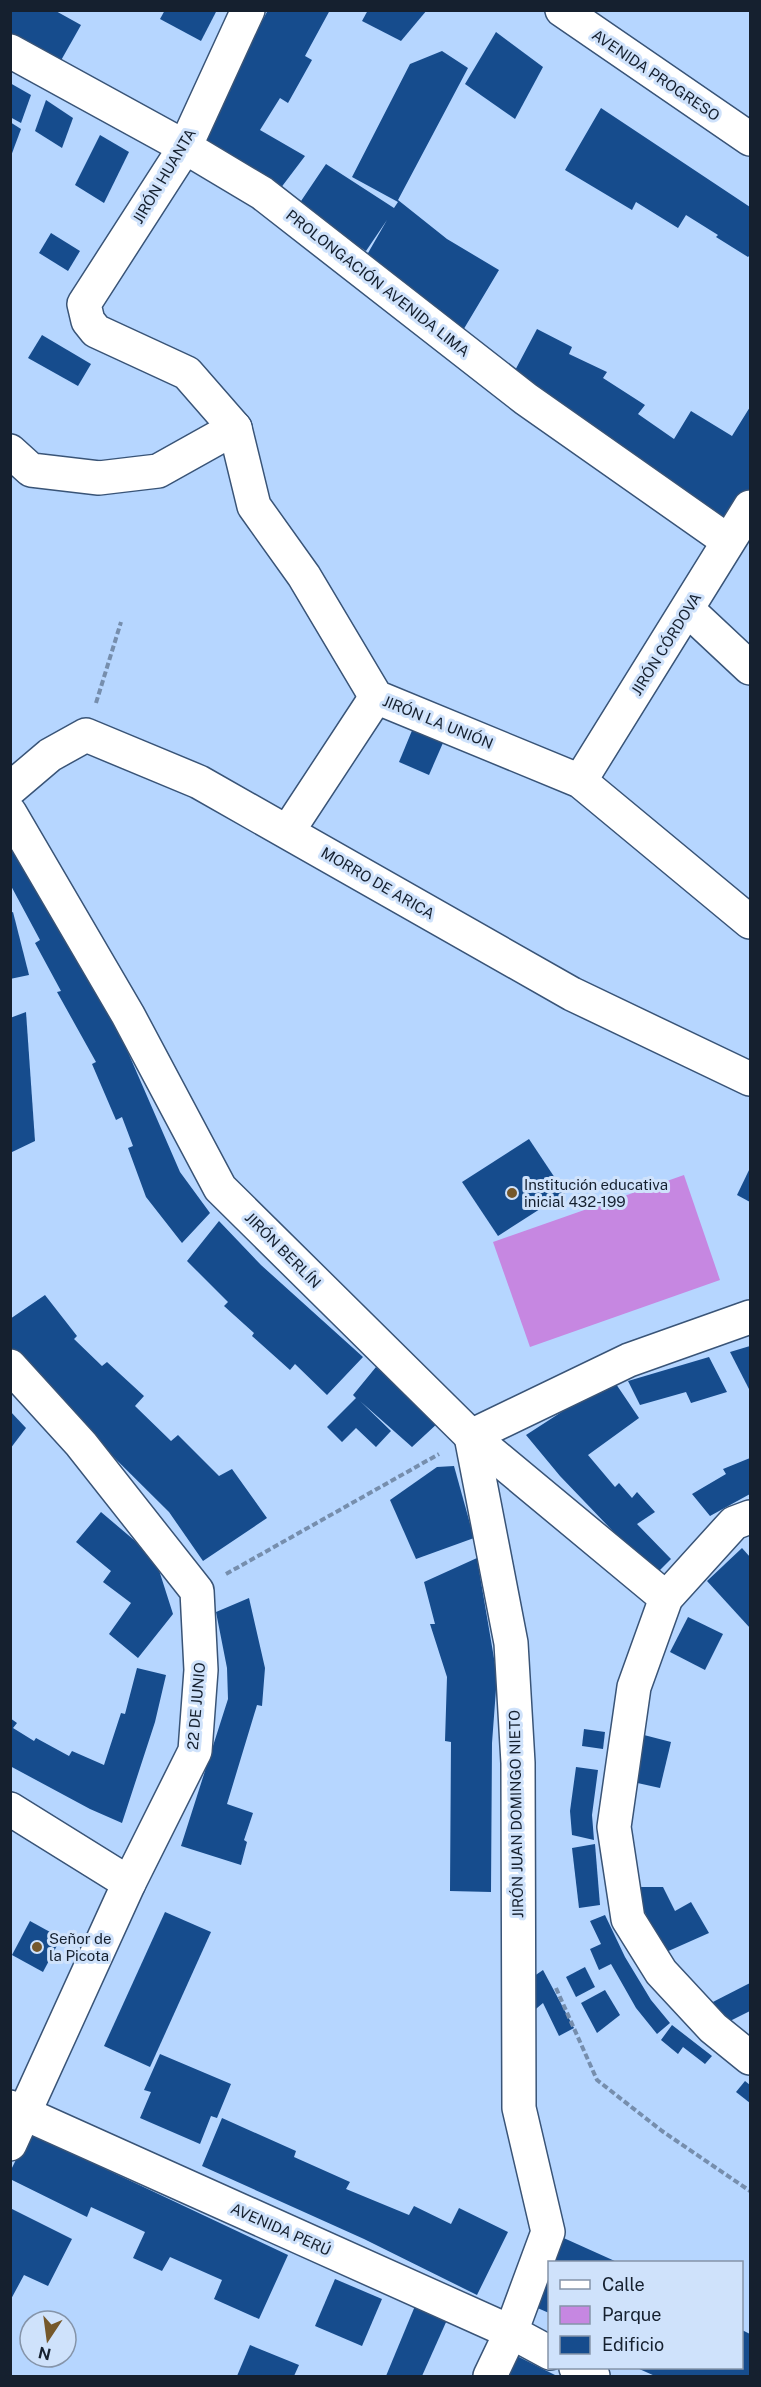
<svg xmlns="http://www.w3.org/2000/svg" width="761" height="2387" font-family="'Public Sans',sans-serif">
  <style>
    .green { fill: #c687e1 }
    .building { fill: #164c8d }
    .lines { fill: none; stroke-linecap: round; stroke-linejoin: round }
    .street-casing { stroke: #395477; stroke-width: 36 }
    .path { stroke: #768ead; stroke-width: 4; stroke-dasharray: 6 3; stroke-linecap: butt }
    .street { stroke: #fff; stroke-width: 33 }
    .poi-dot { fill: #75582b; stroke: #cfe2fb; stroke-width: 2 }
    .labels { text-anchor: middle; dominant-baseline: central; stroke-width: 6; stroke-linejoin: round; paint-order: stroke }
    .street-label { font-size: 15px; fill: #15202f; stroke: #cfe2fb }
    .poi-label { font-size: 15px; fill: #15202f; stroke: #cfe2fb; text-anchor: start }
  </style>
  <rect width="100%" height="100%" fill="#b6d6ff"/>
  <!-- green -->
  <polygon class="green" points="684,1175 720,1280 530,1347 493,1242"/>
  <!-- building -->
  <g class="building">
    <polygon points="10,10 54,10 81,25 59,64 10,36"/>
    <polygon points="165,10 217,10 201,41 160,19"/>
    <polygon points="268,10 330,10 305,56 312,60 288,103 280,98 260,130 305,156 277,193 191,141 234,74"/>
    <polygon points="368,10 427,10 401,41 362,21"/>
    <polygon points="496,32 543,67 515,119 465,84"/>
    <polygon points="442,51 468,68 398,200 447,239 499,270 459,337 364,260 387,220 366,251 297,207 326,164 394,208 398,202 352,177 410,64"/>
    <polygon points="10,83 31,95 21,123 10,117"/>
    <polygon points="46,100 73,118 62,148 35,131"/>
    <polygon points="601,108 750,207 750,255 748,257 716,237 718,235 686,215 678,228 636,202 632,210 565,170"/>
    <polygon points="10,122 21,129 11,156 10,156"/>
    <polygon points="100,135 129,152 104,203 75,185"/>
    <polygon points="51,233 80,251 68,271 39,253"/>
    <polygon points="537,329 572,347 569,354 607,372 603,378 645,405 638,414 674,439 691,411 732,436 750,407 750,492 726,527 511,378"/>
    <polygon points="42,335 91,364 78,386 28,358"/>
    <polygon points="418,716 449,729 429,775 399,762"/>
    <polygon points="10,845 88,976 127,1050 180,1172 210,1213 182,1243 146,1197 128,1148 133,1146 122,1117 116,1120 92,1064 96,1062 57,992 61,991 35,943 40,940 10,884"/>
    <polygon points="13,912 29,975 10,979 10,913"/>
    <polygon points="26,1012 35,1141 10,1153 10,1018"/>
    <polygon points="529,1139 565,1193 498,1236 462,1182"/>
    <polygon points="750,1168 750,1202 737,1195"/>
    <polygon points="219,1221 261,1265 363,1357 327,1395 295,1364 290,1370 252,1336 254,1333 224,1306 228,1302 187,1261"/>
    <polygon points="45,1295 77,1336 74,1339 102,1366 107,1362 144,1396 135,1406 171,1441 178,1435 219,1476 232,1469 267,1518 203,1561 169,1512 33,1377 10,1346 10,1319"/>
    <polygon points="750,1346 750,1391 730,1352"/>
    <polygon points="709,1357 727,1392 691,1403 686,1392 640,1405 628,1381"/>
    <polygon points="376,1367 439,1422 412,1447 360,1401 391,1431 376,1447 356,1428 342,1442 327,1427 356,1398 353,1395"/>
    <polygon points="616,1384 639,1418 588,1455 615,1487 619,1483 632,1498 637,1492 655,1512 637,1524 671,1559 655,1575 560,1476 526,1435 594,1391"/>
    <polygon points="10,1411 26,1428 10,1449"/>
    <polygon points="750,1458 750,1494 710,1516 692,1494 726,1474 723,1469"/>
    <polygon points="454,1466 474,1538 416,1559 390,1500 437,1467"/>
    <polygon points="101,1512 134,1540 158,1567 173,1614 138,1658 109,1634 131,1603 103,1582 111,1571 76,1542"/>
    <polygon points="742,1548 750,1557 750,1628 707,1581"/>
    <polygon points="477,1558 497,1676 492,1743 491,1892 450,1891 451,1742 445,1741 447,1677 430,1624 435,1624 424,1582"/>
    <polygon points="249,1598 265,1668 262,1706 257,1705 227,1804 253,1813 244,1840 247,1842 241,1865 181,1846 228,1699 227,1668 216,1612"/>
    <polygon points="688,1617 723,1634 705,1670 670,1652"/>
    <polygon points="137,1668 166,1675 155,1722 122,1823 90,1809 10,1766 10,1718 17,1723 13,1728 34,1741 36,1738 69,1756 72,1751 104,1765 121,1713 125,1714"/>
    <polygon points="584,1729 605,1732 603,1749 582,1746"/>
    <polygon points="644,1735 671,1742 660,1788 633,1782"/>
    <polygon points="576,1767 598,1770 592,1815 594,1840 572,1835 570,1811"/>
    <polygon points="595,1844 600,1905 579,1908 572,1848"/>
    <polygon points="640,1887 663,1887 675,1911 691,1902 709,1933 664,1953 642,1906"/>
    <polygon points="165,1912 211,1932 150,2067 104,2046"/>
    <polygon points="605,1915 625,1957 651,2000 670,2023 657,2034 636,2008 611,1964 599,1970 590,1949 601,1944 590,1921"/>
    <polygon points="30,1921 61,1938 43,1972 12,1955"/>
    <polygon points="585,1967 595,1987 576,1997 566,1977"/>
    <polygon points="543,1970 574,2028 559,2036 543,2003 531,2013 524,1983"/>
    <polygon points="750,1983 750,2011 728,2022 705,2006"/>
    <polygon points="605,1990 620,2015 597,2033 581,2003"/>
    <polygon points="672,2025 712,2056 705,2064 683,2047 678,2054 661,2040"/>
    <polygon points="160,2054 231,2084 217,2118 211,2116 200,2144 140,2118 151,2092 144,2090"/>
    <polygon points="745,2081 750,2085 750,2103 736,2092"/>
    <polygon points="222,2118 296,2151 294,2157 350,2182 346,2189 409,2215 414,2206 451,2224 459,2208 508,2232 477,2295 364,2239 202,2166"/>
    <polygon points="29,2133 288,2255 259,2319 214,2299 222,2280 170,2257 162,2271 133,2258 145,2232 91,2207 87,2217 10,2179 10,2172"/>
    <polygon points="10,2208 72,2239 48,2286 24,2275 10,2301"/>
    <polygon points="557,2235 617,2262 549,2262 549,2313 526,2303"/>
    <polygon points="335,2279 382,2299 362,2346 315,2326"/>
    <polygon points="415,2306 447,2320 422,2376 386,2376"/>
    <polygon points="742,2330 750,2334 750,2376 655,2376 637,2368 742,2368"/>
    <polygon points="250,2345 299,2365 294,2376 237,2376"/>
    <polygon points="509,2352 557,2376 496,2376"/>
  </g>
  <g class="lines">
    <defs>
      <g id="street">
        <polyline points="248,10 185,147 84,304 88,321 96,331 187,373 235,428 254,506 304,576 376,697 580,781 750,922"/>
        <polyline points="562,10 750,139"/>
        <polyline points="10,51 185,147 262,193 526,399 728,541"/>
        <polyline points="10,451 31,470 99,478 158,471 235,428"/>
        <polyline points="688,610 750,668"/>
        <polyline points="580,781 750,507"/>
        <polyline points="10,789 50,755 86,735 199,782 572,994 750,1079"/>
        <polyline points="10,813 128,1015 220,1188 471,1436 666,1598"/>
        <polyline points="288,831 376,697"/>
        <polyline points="10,1366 81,1444 197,1591 201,1670 195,1751 129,1883 10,2144"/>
        <polyline points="471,1436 511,1643 518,1763 519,2108 548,2232 511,2332 490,2376"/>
        <polyline points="471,1436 629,1360 750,1317"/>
        <polyline points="750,1517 734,1523 666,1598 634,1687 614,1827 628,1919 661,1972 713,2028 750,2058"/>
        <polyline points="10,1809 129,1883"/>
        <polyline points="10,2107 511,2332 550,2353"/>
        <polyline points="576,2368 593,2376"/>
      </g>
    </defs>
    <!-- street casing -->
    <use href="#street" class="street-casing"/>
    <!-- path -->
    <g class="path">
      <polyline points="96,703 121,622"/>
      <polyline points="226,1574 439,1454"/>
      <polyline points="556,1988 597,2080 662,2131 750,2191"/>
    </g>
    <!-- street -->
    <use href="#street" class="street"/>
  </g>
  <!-- markers -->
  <g class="poi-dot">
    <circle cx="512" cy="1193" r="6"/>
    <circle cx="37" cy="1947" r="6"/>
  </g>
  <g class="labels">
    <!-- street labels -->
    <g class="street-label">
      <text transform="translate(656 75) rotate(34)">AVENIDA PROGRESO</text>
      <text transform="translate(164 176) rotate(-59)">JIRÓN HUANTA</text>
      <text transform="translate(378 283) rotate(38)">PROLONGACIÓN AVENIDA LIMA</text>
      <text transform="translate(666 644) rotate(-58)">JIRÓN CÓRDOVA</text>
      <text transform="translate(438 722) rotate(22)">JIRÓN LA UNIÓN</text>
      <text transform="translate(378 883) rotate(30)">MORRO DE ARICA</text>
      <text transform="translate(283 1250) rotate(45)">JIRÓN BERLÍN</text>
      <text transform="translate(196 1706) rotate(-85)">22 DE JUNIO</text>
      <text transform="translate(516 1814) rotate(-91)">JIRÓN JUAN DOMINGO NIETO</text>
      <text transform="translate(281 2229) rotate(24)">AVENIDA PERÚ</text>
    </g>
    <!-- poi labels -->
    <g class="poi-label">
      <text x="524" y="1184">Institución educativa<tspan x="524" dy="17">inicial 432-199</tspan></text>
      <text x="49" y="1938">Señor de<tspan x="49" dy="17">la Picota</tspan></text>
    </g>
  </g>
  <!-- border -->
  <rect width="761" height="2387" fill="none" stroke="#15202f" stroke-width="24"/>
  <!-- legend -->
  <rect x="548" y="2261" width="195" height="108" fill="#cfe2fb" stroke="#8594a9" stroke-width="1.5"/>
  <rect x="560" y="2280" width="30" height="9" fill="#ffffff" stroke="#8594a9" stroke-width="1.5"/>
  <text x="602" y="2291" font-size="18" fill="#15202f">Calle</text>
  <rect x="560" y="2306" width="30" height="18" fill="#c687e1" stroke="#8594a9" stroke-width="1.5"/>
  <text x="602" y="2321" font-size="18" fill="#15202f">Parque</text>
  <rect x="560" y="2336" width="30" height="18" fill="#164c8d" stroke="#8594a9" stroke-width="1.5"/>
  <text x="602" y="2351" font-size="18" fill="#15202f">Edificio</text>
  <!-- north arrow -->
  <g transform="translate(48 2339) rotate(193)"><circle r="28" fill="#cfe2fb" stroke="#8594a9" stroke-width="1.5"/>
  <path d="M0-4.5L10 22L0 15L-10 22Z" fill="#75582b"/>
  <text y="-9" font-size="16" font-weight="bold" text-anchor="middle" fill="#15202f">N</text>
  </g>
</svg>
